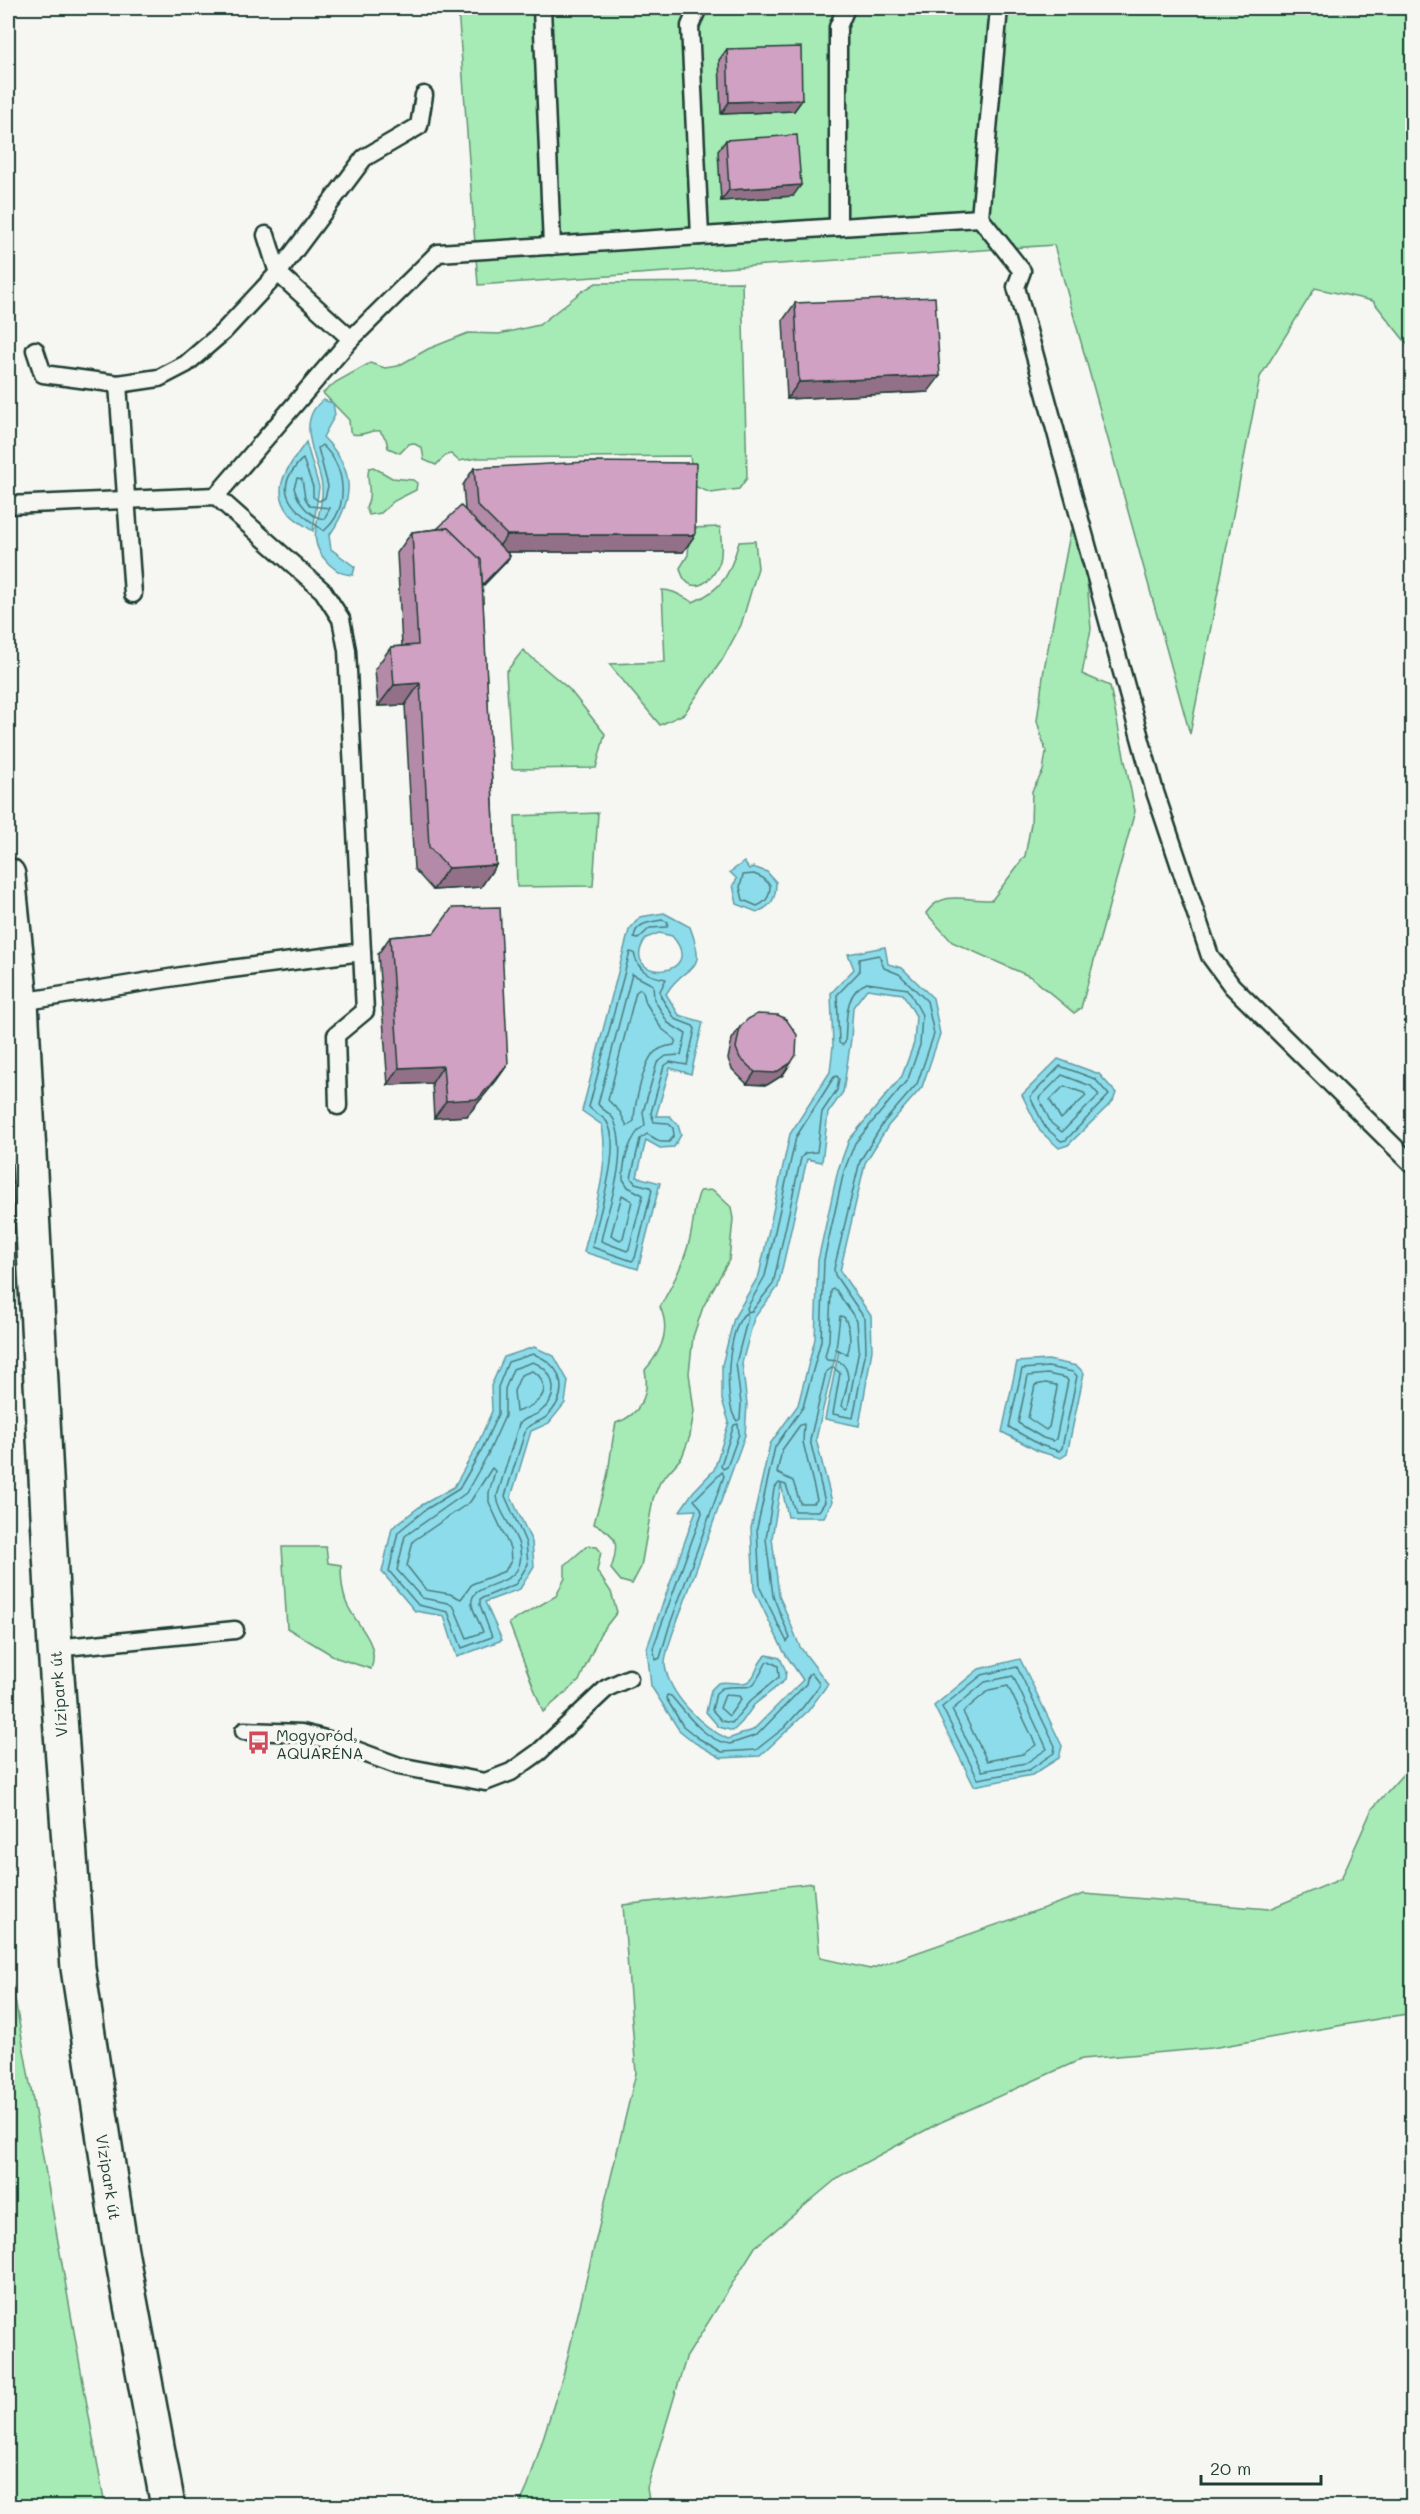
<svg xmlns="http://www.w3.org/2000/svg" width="1420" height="2514" font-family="Mali,sans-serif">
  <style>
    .green { fill: #a6eab5; stroke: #629474; stroke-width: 1.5 }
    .water { fill: #8ddceb; stroke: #619ca2; stroke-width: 1.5; fill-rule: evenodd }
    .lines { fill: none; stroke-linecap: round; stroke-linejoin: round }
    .shore { stroke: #4b7d7d; stroke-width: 1.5 }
    .service-casing { stroke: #1f3d34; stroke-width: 21 }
    .tertiary-casing { stroke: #1f3d34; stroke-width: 38 }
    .service { stroke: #f6f6f2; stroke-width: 16 }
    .tertiary { stroke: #f6f6f2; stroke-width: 33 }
    .wall { fill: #b38aa7; stroke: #1f3d34; stroke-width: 1.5 }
    .shaded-wall { fill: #927188; stroke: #1f3d34; stroke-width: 1.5 }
    .building { fill: #d0a1c2; stroke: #1f3d34; stroke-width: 1.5 }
    .labels { text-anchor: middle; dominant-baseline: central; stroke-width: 6; stroke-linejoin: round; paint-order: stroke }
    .street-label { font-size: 16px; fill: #1f3d34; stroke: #f6f6f2 }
    .poi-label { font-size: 16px; fill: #1f3d34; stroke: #f6f6f2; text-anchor: start }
  </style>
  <rect width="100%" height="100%" fill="#f6f6f2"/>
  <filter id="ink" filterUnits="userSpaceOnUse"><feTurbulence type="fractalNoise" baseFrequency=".0167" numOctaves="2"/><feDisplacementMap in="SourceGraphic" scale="12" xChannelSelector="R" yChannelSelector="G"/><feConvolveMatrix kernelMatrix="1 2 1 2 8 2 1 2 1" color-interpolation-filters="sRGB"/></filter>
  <g filter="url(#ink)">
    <!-- green -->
    <g class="green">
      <polygon points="458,8 1412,8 1412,350 1373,301 1315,288 1260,377 1190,734 1054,245 478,285"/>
      <path d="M742 282 747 478 739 489 711 493 694 486 690 456 478 458 459 461 451 454 446 455 436 465 424 460 422 448 413 443 409 444 400 453 388 448 386 439 380 431C369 429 364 437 353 434L350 431 349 420 323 393 336 382 370 363 385 368 398 366 428 349 468 333 499 334 539 325 581 292 596 283Z"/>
      <path d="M373 467 392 478 413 480 417 483 416 490 394 501 381 513 369 515 366 508C374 491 365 481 369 468Z"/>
      <path d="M720 527C721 538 723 551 720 561 713 584 687 599 680 568L688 555 690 528Z"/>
      <path d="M1071 529 1087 580 1091 629 1082 674 1110 686 1135 811 1081 1008 1074 1013 1031 977 952 942 926 913C943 889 965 901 992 900L1025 856 1031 824 1032 791 1043 771 1046 752 1037 721 1044 669Z"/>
      <path d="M755 541 758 568 741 625 722 660 684 714 660 725 609 664 665 662 662 590C674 590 682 597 693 602 724 589 730 573 739 542Z"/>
      <polygon points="523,650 569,689 605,734 596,768 512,769 506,672"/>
      <polygon points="598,813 593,886 517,887 515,816"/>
      <path d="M713 1190 731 1207 733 1219 729 1260 703 1307 693 1337 689 1373 694 1411 690 1436 682 1457 660 1482 653 1499 641 1567 632 1584 621 1581 611 1569C619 1545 619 1535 594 1524 598 1506 605 1489 608 1472 611 1455 612 1440 616 1423 640 1415 650 1395 645 1370 661 1352 671 1330 660 1307 672 1285 683 1265 689 1242 694 1225 693 1206 700 1191Z"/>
      <polygon points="587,1546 597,1547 601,1552 597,1571 611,1592 617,1612 600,1634 579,1681 543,1712 509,1623 556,1596 565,1578 565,1565"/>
      <path d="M282 1547H326L328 1563 341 1565C341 1577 342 1591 346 1602 355 1625 381 1642 371 1669L337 1658 287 1628Z"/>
      <polygon points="1412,1764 1412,2013 1212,2048 1082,2059 939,2123 840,2176 755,2247 686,2358 647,2488 650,2506 519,2506 528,2486 564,2372 636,2073 623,1905 813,1883 820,1958 870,1969 1084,1894 1269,1909 1341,1879 1372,1809"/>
      <polygon points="8,1960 105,2506 8,2506"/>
    </g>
    <!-- water -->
    <g class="water">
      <path d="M323 400 333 403 335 415 323 437C356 470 355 499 329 536L331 549 355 567 353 575C341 574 338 572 329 564 301 537 325 516 322 486 318 457 294 422 323 400Z"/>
      <path d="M306 442 319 487 313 531C306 526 296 521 290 514 268 487 291 464 306 442Z"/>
      <path d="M744 862 749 869 753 867 767 872 776 882C776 899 772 906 757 912L737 904 733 885 737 879 730 872Z"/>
      <path d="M664 913 690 927C709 978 687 959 666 994L679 1015 703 1022 691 1074 670 1068 656 1116H670L678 1125 681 1135 674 1147 660 1148 646 1140 637 1177 660 1183 638 1269 584 1252C594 1209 610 1169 602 1125L582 1111 629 930 640 917ZM659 933 672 936C710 979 615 984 646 938Z"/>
      <path d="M885 947 888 964 902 968 933 998 940 1034 922 1087 888 1126 865 1163 840 1271 871 1316 872 1350 859 1426 825 1419 839 1350 837 1349 816 1439 832 1502 824 1517H788L781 1484 772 1538 779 1595 800 1647 828 1684 808 1711 760 1756 721 1758 695 1743 679 1730 651 1686 647 1648 696 1510 680 1511 693 1492 714 1470 729 1422 722 1400V1365L734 1318 759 1275 790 1134 830 1072 833 1046 831 993 854 969 848 954ZM867 989 903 994 916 1016 914 1043 902 1076 849 1140 838 1170 818 1260 815 1339 798 1405 770 1444 751 1528 754 1590 784 1652 803 1680 753 1730 728 1739C702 1727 669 1695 665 1665 664 1653 679 1616 684 1603 704 1547 725 1491 745 1435L747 1404 742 1363 754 1318 778 1287 807 1159 822 1162 828 1113 843 1092 851 1039 853 1007Z"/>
      <polygon points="1058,1059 1099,1074 1116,1093 1113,1101 1068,1145 1059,1148 1040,1131 1022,1095"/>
      <polygon points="534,1347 554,1356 568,1381 565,1403 549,1423 531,1431 511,1497 532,1542 534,1566 520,1589 485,1602 502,1640 457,1657 444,1616 415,1611 382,1572 392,1528 422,1505 454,1487 476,1448 492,1411 491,1386 504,1357"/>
      <polygon points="1048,1360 1077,1366 1084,1373 1067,1454 1061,1458 1038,1451 1002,1432 1017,1362"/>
      <path d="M767 1655 780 1658 786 1671 785 1680 754 1705 742 1722 733 1731 719 1727 706 1712 711 1690 718 1683C727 1681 735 1684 743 1683 758 1681 755 1661 767 1655Z"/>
      <polygon points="1020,1659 1062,1746 1059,1758 1032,1775 974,1786 934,1706 979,1669"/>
    </g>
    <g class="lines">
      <!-- shore -->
      <g class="shore">
        <path d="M322 445C347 468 350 509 324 531 307 518 274 500 291 473 295 468 298 462 303 459L313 487V497L319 501 325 498 328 486 318 448Z"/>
        <path d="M297 478 302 479 305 498 310 506 330 508 324 519C309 517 298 502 294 488Z"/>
        <path d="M754 874 763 878 770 885C770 896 767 902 757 906L743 900 740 887 743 875Z"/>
        <path d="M662 920 668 922 667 927 650 928 638 939 634 938C635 923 650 922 662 920Z"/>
        <path d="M630 952 634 953C638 972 649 976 666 979L660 991 661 997 675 1019 693 1026 695 1029 687 1065 670 1062 664 1066 651 1113 654 1122 668 1123 673 1128 674 1135 669 1142H661L647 1134 640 1139 631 1178 635 1183 650 1187 652 1190 635 1258 632 1261 592 1247C597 1217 623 1148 607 1122 603 1116 594 1113 589 1107Z"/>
        <path d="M879 955 884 968 899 974 927 1001 934 1034 917 1084 884 1122 860 1161 834 1269 835 1275 865 1319 866 1350 853 1418 833 1414 840 1373 833 1367 826 1372 810 1440 825 1502 819 1511H795L786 1485 779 1483 774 1489 766 1539 773 1596 790 1638 787 1642 760 1588 757 1528 775 1447 803 1407 821 1341 824 1260 844 1171 855 1143 908 1079 920 1045 922 1015 908 989 867 983C843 992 847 1023 845 1043L842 1045 839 1043 837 995 859 972V959Z"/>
        <path d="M632 974 653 985 654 999 668 1023 686 1034 681 1055 666 1056 657 1063 643 1112 645 1125C630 1135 623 1160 623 1179L628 1187 643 1195 629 1249 627 1251 601 1241C608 1204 630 1158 614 1120 611 1113 602 1110 598 1104Z"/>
        <path d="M640 989 643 992 646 1003 661 1028 676 1040 674 1045C665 1046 658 1048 652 1055 643 1066 634 1107 634 1121L627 1126 620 1112 608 1100 636 992Z"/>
        <polygon points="1060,1066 1095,1079 1109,1095 1066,1140 1061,1141 1045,1127 1030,1097"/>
        <polygon points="1062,1075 1091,1086 1099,1095 1062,1132 1051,1123 1039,1098"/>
        <polygon points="837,1076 839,1079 837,1090 822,1112 817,1152 805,1153 801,1158 773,1284 752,1311 748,1312 747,1308 765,1276 796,1137 834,1077"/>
        <polygon points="1064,1086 1084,1093 1086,1096 1061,1119 1050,1100"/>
        <polygon points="622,1195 632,1201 623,1238 620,1240 611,1235"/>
        <path d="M833 1289 836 1290 857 1321 859 1349 848 1407 846 1409 842 1406C845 1390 855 1372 839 1361L827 1360 825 1357 829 1340 831 1291Z"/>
        <path d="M746 1313 748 1317 736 1363 741 1404 740 1419 737 1421C722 1405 728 1324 746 1313Z"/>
        <path d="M840 1316 844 1317C850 1326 852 1344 847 1354L836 1349Z"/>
        <path d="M533 1354C563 1364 571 1394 546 1417 540 1422 531 1423 526 1429L505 1496 526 1543 528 1564 516 1584 480 1599V1605L492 1637 462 1648 448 1612 418 1605 389 1571 398 1532 425 1510 459 1489 481 1451 498 1414V1387L508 1362Z"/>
        <path d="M533 1362C555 1371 561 1396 540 1412 533 1417 525 1417 519 1424L497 1496C499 1518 525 1538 520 1562 516 1589 468 1581 472 1605 474 1614 480 1623 483 1632L467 1638 454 1607 448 1603 422 1598 397 1570 405 1536 466 1493 488 1454 505 1416V1389L513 1369Z"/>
        <polygon points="1048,1367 1073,1372 1077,1376 1062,1448 1059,1451 1040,1445 1009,1427 1022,1369"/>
        <path d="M532 1371C538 1374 540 1376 542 1382 550 1398 529 1408 516 1412L514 1391 521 1375Z"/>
        <polygon points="1047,1374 1066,1378 1068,1381 1056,1439 1053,1441 1043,1438 1018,1423 1028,1376"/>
        <polygon points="1046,1383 1056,1385 1057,1388 1049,1427 1046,1430 1028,1418 1035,1385"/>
        <polygon points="738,1424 739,1434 727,1467 723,1469 721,1465 734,1425"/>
        <polygon points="804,1424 803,1442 817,1500 814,1503 800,1503 793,1481 777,1473 782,1450 800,1425"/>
        <polygon points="492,1468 495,1471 489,1493 489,1502 510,1548 511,1561 505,1571 472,1584 461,1599 450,1594 426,1590 407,1566 413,1541 470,1502"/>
        <polygon points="722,1472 724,1476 669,1627 660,1658 656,1660 653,1648 702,1513 701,1508 694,1500"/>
        <path d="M769 1661 778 1666 779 1677 750 1701 732 1723 722 1721 712 1710 716 1693 722 1688C753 1683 749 1697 766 1663Z"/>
        <polygon points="1017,1667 1055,1746 1054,1753 1029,1770 978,1779 942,1707 982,1675"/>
        <path d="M811 1673 819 1683V1686L803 1707 784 1728 756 1750 722 1752 698 1738 683 1726 666 1698 667 1695 671 1696C686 1713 705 1741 730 1744L757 1735 806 1684 808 1675Z"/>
        <polygon points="1013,1676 1047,1749 1026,1763 982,1771 952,1710 985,1682"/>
        <polygon points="1008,1686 1036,1745 1023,1754 987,1761 963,1712 989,1690"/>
        <polygon points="725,1695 739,1696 741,1699 729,1716 720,1708"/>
      </g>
      <defs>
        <g id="service">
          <polyline points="542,8 552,246"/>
          <polyline points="698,8 690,26 700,236"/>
          <polyline points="980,218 1022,271 1016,287 1155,792 1210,956 1232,986 1412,1164"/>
          <polyline points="838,227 838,27 846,8"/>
          <polyline points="266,235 278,273 351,339"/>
          <polyline points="35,350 43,374 118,384 159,378 186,364 223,332 278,273 364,158 419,126 424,95"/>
          <polyline points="118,384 133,594"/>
          <polyline points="216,496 351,339 438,253 980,218 999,8"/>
          <polyline points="8,505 216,496 323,591 341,619 347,650 362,952 200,973 21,1002"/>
          <polyline points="338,1106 336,1035 365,1011 362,952"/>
          <polyline points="55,1648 235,1630"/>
          <polyline points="244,1731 302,1733 329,1740 399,1766 485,1782 511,1772 539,1752 607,1688 629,1678"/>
        </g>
        <polyline id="tertiary" points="8,875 21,1002 55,1648 78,1968 121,2251 168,2506"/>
      </defs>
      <!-- service casing -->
      <use href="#service" class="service-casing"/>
      <!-- tertiary casing -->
      <use href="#tertiary" class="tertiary-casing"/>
      <!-- service -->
      <use href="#service" class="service"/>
      <!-- tertiary -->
      <use href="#tertiary" class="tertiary"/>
    </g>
    <!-- wall -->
    <g class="wall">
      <polygon points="727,49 802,100 794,111 721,114 719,60"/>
      <polygon points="726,140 793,196 721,201 718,151"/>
      <polygon points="795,303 928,392 787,399 783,320"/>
      <polygon points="474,468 695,535 683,552 506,552 510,556 506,562 482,587 496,865 481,887 433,890 414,869 405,705 378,706 375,669 391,647 402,646 397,553 412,532 437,529 465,510 463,485"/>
      <polygon points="434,933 508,1064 496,1081 467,1116 434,1118 432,1083 388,1085 378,954 390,937"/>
      <polygon points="740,1027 783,1075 767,1085 747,1084 732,1069 728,1059 732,1039"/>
    </g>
    <!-- shaded-wall -->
    <g class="shaded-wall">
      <polygon points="802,100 794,111 721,114 729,102"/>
      <polygon points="801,185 793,196 721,201 729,190"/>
      <polygon points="940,376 928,392 787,399 799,382"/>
      <polygon points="507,535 695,535 683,552 495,552"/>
      <polygon points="510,556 506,562 476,593 481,587"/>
      <polygon points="420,683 405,705 378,706 394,685"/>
      <polygon points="496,865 481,887 433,890 448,868"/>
      <polygon points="791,1063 783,1075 767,1085 747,1084 755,1072"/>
      <polygon points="508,1064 496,1081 467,1116 434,1118 446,1101"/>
      <polygon points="443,1066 432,1083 388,1085 399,1068"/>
    </g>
    <!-- building -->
    <g class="building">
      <polygon points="801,47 802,100 729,102 727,49"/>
      <polygon points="797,135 801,185 729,190 726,140"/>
      <polygon points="935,297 940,376 799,382 795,303"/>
      <polygon points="588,462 696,463 695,535 507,535 477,505 474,468"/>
      <polygon points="461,506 510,556 482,585 481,560 448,528 437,529"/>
      <polygon points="448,528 481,560 496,865 448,868 429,847 420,683 394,685 391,647 418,645 412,532"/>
      <polygon points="500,907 508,1064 478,1099 446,1101 443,1066 399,1068 390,937 434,933 452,908"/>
      <polygon points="757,1014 778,1015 786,1019 797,1035 796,1055 791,1063 775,1073 755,1072 740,1058 736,1048 740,1027 748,1019"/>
    </g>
  </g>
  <!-- icons -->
  <defs>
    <symbol id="bus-bare" viewBox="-9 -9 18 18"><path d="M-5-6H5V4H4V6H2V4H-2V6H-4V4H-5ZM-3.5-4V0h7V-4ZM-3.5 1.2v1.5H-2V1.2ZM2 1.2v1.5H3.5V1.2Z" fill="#d1495b" stroke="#f6f6f2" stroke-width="2.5" paint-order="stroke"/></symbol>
  </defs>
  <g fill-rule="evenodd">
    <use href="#bus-bare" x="242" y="1726" width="33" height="33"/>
  </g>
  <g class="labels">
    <!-- street labels -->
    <g class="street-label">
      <text transform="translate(58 1694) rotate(-94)">Vízipark út</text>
      <text transform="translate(109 2177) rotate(81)">Vízipark út</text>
    </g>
    <!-- poi labels -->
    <g class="poi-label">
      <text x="276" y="1734">Mogyoród,<tspan x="276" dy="18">AQUARÉNA</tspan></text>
    </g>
  </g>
  <!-- margin -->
  <rect width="1420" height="2514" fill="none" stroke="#f6f6f2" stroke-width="30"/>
  <rect x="15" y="15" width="1390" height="2484" fill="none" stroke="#1f3d34" stroke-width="2" filter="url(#ink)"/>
  <!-- scale -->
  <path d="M1201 2475v9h120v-9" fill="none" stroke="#1f3d34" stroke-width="3"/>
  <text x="1210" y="2475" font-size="18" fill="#1f3d34" stroke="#f6f6f2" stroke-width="4.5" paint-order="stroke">20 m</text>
</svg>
